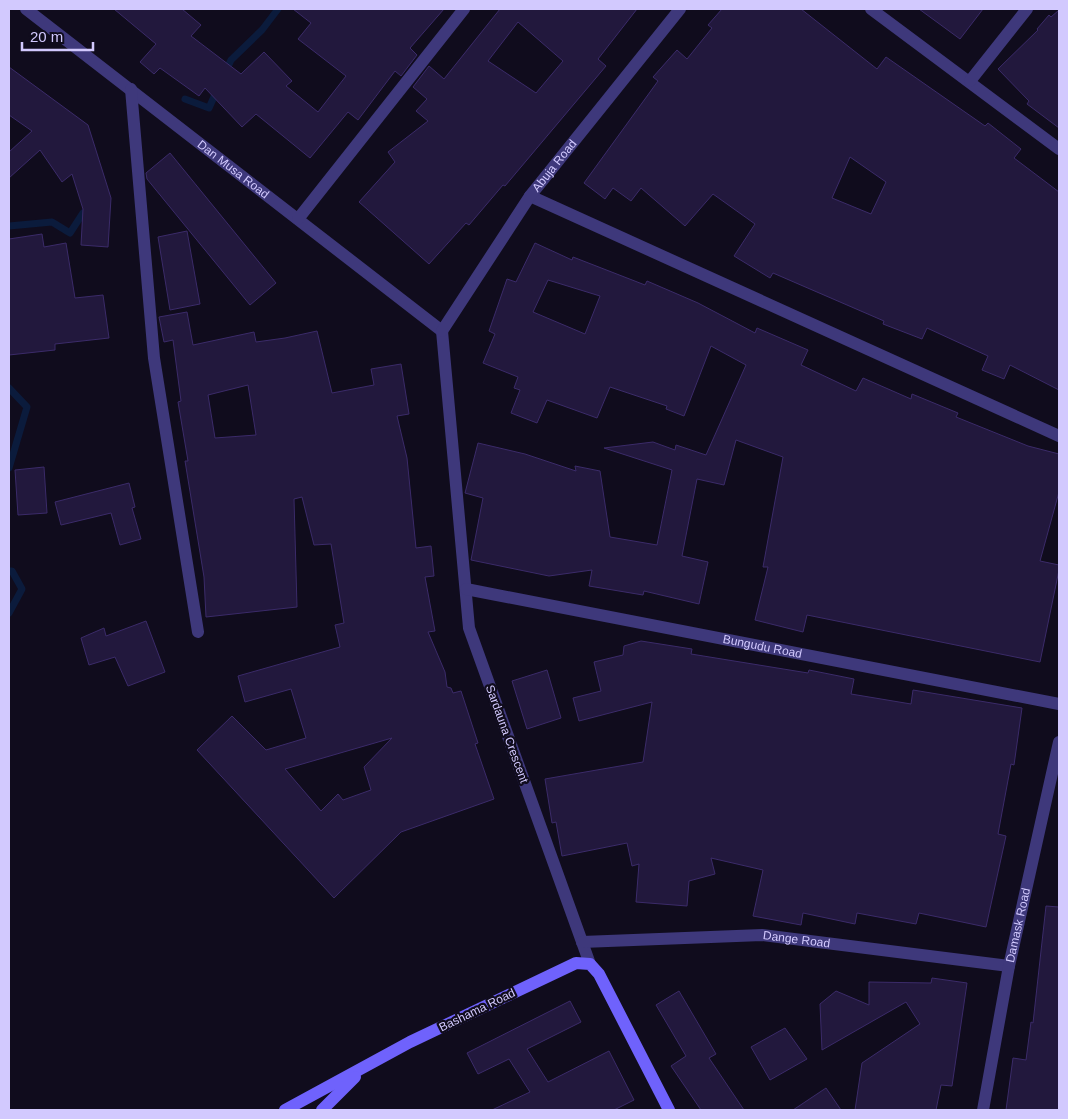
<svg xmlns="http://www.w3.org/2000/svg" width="1068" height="1119" font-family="Arial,sans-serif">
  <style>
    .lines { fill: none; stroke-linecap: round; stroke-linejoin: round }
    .stream { stroke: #0b1b3c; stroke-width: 7 }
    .building { fill: #22183d; stroke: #3b2b69; fill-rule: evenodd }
    .street { stroke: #3e387b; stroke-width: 12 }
    .secondary { stroke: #6f62fc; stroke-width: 12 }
    .labels { text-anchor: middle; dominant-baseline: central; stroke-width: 4.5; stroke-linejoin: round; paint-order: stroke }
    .street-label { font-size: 12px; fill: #d2c9fe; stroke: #100c1d }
  </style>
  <rect width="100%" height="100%" fill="#100c1d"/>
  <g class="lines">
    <!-- stream -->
    <g class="stream">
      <polyline points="226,71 231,60 262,30 278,9"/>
      <polyline points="185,99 209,108 217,90"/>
      <polyline points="9,226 52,222 70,233 83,213"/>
      <polyline points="9,388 27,407 9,468"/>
      <polyline points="9,571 12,571 22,589 9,613"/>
    </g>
  </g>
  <!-- building -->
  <g class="building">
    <polygon points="114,9 182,9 201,25 191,36 241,74 264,52 292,81 286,86 318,112 346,76 298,39 311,23 293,9 444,9 410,48 417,55 401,76 395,71 358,120 348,112 310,158 256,114 242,127 205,88 199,96 160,68 154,74 140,62 156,44"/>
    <path d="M500 9H637L598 59 606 66 505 186 503 185 469 225 466 223 429 264 359 202 395 162 388 152 428 121 416 111 427 99 413 87 429 66 444 79ZM518 22 563 61 536 93 488 61Z"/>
    <path d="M722 9H801L877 69 886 57 985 126 988 123 1021 149 1014 158 1059 192V390L1010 365 1004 379 982 370 988 356 927 328 922 339 883 324 884 321 773 273 770 278 734 256 755 224 713 194 685 226 641 188 631 201 613 188 605 199 584 183 658 81 653 77 677 50 687 59 712 28 708 25ZM850 157 886 182 871 214 832 198Z"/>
    <polygon points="919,9 983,9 960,39"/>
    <polygon points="1059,10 1059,128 1027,104 1029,101 998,69 1038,30 1037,29 1049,15 1051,17"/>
    <polygon points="9,67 88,125 111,198 108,247 81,245 83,209 72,174 62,182 40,150 9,178 9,152 32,131 9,115"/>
    <polygon points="170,153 276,283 250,305 147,179 146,173"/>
    <polygon points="187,231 200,304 170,310 158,237"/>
    <polygon points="42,234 44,247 66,243 75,298 103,295 109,338 55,344 55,350 9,355 9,239"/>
    <path d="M535 243 572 260 573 257 645 285 647 281 698 303 755 333 757 328 808 350 801 365 856 391 863 378 911 399 912 394 958 413 956 417 1028 446 1059 454V492L1040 561 1059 565V570L1040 662 807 615 803 632 755 620 768 567H763L783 457 736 440 724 485 697 479 682 556 708 562 699 604 644 591 643 595 589 586 592 570 549 576 471 560 483 498 465 493 478 443 525 454 576 471 575 466 600 471 610 537 657 545 672 470 604 448 653 442 675 450 676 445 706 455 746 365 711 346 684 416 666 409 667 406 610 387 597 418 547 400 537 423 511 413 520 390 514 388 518 377 483 363 495 334 489 331 507 279 516 282ZM548 280 600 296 585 334 533 312Z"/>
    <path d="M187 312 193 345 254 332 256 342 285 338 317 331 332 393 374 385 371 369 401 364 409 414 397 416 407 458 416 548 431 546 434 576 425 577 435 631 428 632 445 672 447 687 451 688 453 693 461 691 478 743 475 744 494 799 401 832 334 898 197 750 232 716 266 750 306 738 291 689 245 702 238 676 340 647 335 625 344 623 331 544 314 545 302 497 294 499 297 607 206 617 204 577 185 461H188L178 402 181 401 173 340 164 342 159 317ZM248 385 256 435 215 438 208 395ZM392 738 364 767 371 790 343 800 338 794 321 811 285 769Z"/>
    <polygon points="44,467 47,513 18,515 15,470"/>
    <polygon points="129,483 135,507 132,508 141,539 120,545 111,513 61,525 55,502"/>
    <polygon points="146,621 165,672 128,686 115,657 89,665 81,638 104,628 106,636"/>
    <polygon points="641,641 692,649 691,654 808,673 809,670 854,679 851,694 911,704 913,690 1022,708 1014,765 1011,764 998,834 1006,836 986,927 919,913 916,924 857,913 855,924 803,913 801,925 753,916 763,870 711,858 715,874 689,881 687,906 636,902 639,864 632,866 627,843 562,856 556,822 552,823 545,779 643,762 652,702 579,721 573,698 601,691 594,662 623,655 624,646"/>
    <polygon points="547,670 561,718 527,729 512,681"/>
    <polygon points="1046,906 1059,907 1059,1110 1006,1110 1013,1058 1026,1060 1031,1022 1033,1023"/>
    <polygon points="932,978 967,983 952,1086 941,1085 936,1110 855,1110 862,1063 920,1024 906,1002 822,1050 820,1004 836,991 869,1005 869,982 931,983"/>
    <polygon points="679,991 716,1054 709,1058 744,1110 701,1110 671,1066 686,1056 656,1005"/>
    <polygon points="570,1001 581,1022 527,1049 548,1082 609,1051 634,1100 614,1110 492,1110 530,1092 509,1059 478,1074 467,1053"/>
    <polygon points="785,1028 807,1059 770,1080 751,1047"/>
    <polygon points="826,1088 841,1110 793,1110"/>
  </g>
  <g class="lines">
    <!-- street -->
    <g class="street">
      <path id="s1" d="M26 9 442 331"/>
      <polyline points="871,9 1059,149"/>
      <polyline points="970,81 1027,9"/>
      <polyline points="131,89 154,358 198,632"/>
      <polyline points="530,196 1059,436"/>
      <polyline points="298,219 464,9"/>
      <polyline points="442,331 469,628 590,964"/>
      <path id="s2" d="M442 331 530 196 680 9"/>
      <path id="s3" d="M466 589 1059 704"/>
      <path id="s4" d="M582 942 762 935 1009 966"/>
      <path id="s5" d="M983 1110 1009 966 1059 742"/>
    </g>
    <!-- secondary -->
    <g class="secondary">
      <polyline points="285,1110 410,1042 576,963 590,964 599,974 669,1110"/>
      <polyline points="322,1110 355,1077"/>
    </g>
  </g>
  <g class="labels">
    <!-- street labels -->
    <g class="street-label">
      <text stroke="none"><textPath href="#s2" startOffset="200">Abuja Road</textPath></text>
      <text stroke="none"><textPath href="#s1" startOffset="262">Dan Musa Road</textPath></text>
      <text stroke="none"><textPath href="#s3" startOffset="302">Bungudu Road</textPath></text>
      <text transform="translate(507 734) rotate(70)">Sardauna Crescent</text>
      <text stroke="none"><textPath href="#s5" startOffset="188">Damask Road</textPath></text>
      <text stroke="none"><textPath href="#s4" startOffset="215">Dange Road</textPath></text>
      <text transform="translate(477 1010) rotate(-26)">Bashama Road</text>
    </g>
  </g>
  <!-- border -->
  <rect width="1068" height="1119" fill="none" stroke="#d2c9fe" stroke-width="20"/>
  <!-- scale -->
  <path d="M22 42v8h71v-8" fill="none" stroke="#d2c9fe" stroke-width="2.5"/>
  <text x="30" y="42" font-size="15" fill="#d2c9fe" stroke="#100c1d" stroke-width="4" paint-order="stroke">20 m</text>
</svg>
